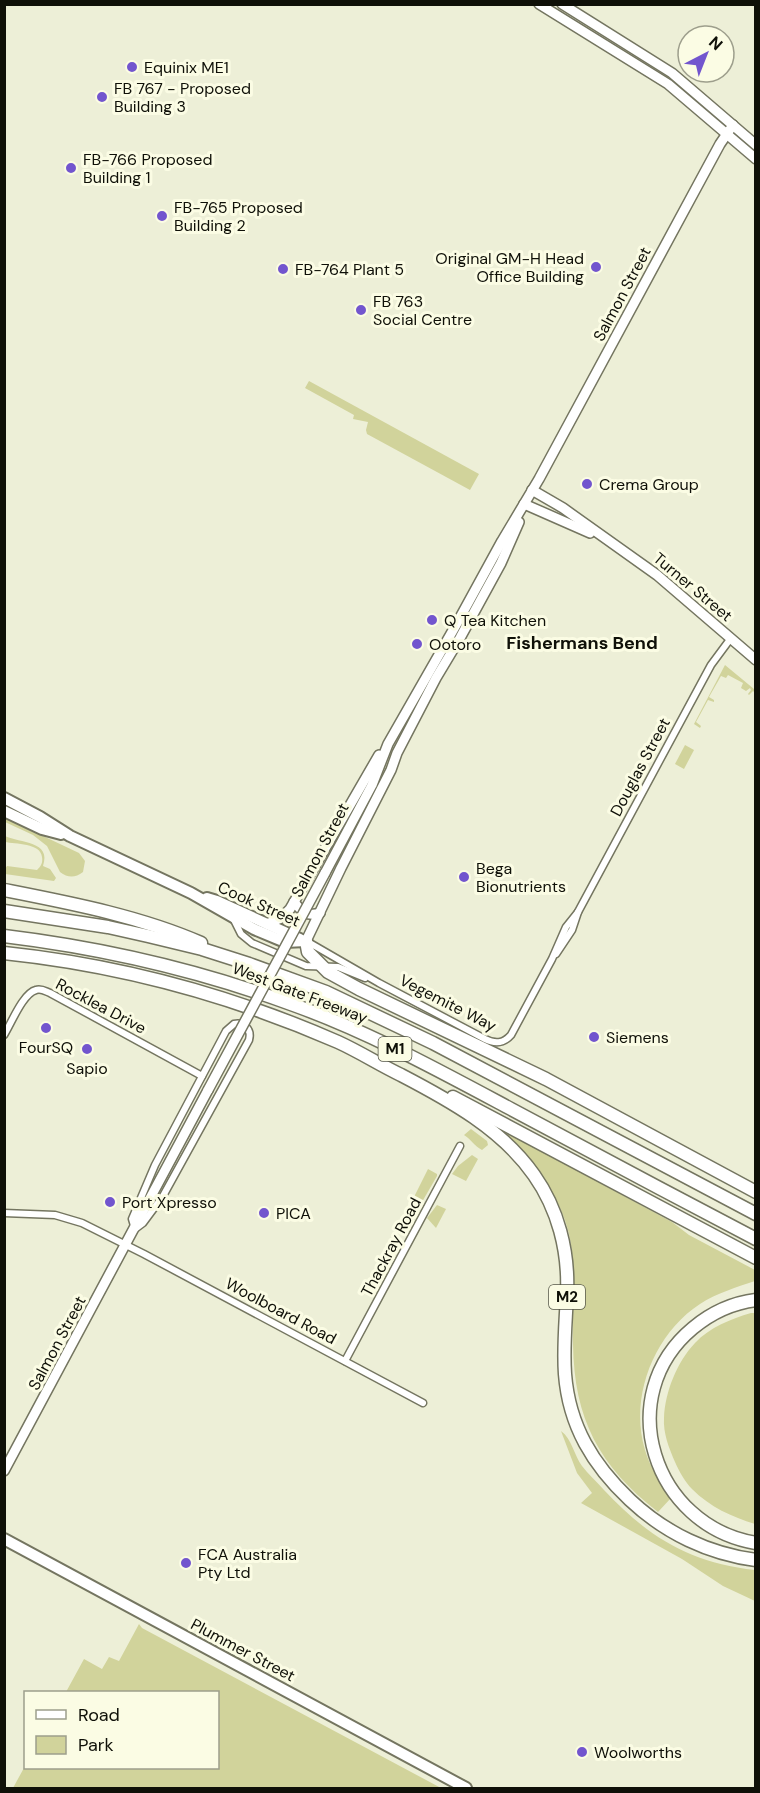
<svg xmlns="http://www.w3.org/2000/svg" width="760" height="1793" font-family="'DM Sans',sans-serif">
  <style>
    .green { fill: #d1d39b }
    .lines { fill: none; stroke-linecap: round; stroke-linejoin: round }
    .street-casing { stroke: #747560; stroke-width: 9 }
    .secondary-casing { stroke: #747560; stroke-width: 12 }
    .primary-casing { stroke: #747560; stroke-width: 14 }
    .highway-casing { stroke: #747560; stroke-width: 15 }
    .street { stroke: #fff; stroke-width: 6 }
    .secondary { stroke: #fff; stroke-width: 9 }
    .primary { stroke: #fff; stroke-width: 10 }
    .highway { stroke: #fff; stroke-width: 12 }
    .secondary-bridge-casing { stroke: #747560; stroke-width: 12; stroke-linecap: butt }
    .secondary-bridge { stroke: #fff; stroke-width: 9 }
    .poi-dot { fill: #7255ce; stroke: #fbfce4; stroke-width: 2 }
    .labels { text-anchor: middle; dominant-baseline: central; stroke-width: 6; stroke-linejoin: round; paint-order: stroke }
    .shield { fill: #fbfce4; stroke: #56574a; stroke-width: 1.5 }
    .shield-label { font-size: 15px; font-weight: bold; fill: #0f1008 }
    .poi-label { font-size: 16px; fill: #0f1008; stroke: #fbfce4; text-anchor: start }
    .street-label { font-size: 16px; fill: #0f1008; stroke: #fbfce4 }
    .neighbourhood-label { font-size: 18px; font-weight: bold; fill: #0f1008; stroke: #fbfce4 }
  </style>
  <rect width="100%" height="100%" fill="#edefd7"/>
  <!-- green -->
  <g class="green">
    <polygon points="309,381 479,474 470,490 367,434 366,430 368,422 353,419 354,415 305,388"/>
    <polygon points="725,665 754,689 755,693 753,691 749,695 748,694 751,690 750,688 746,691 741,688 743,683 728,675 726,678 721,676 709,697 714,700 714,702 708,700 696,722 701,726 700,728 694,724"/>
    <polygon points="685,745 694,750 684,769 675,764"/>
    <path d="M5 818 79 853 85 861 83 872C75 878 68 878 60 872L47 846 33 835 5 822Z"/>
    <path d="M5 836C20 843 52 841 43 866L50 869 56 878 54 881 5 874V869L7 866 37 870C41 866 43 863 42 857 41 843 15 844 5 842Z"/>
    <path d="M471 1129 487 1141 488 1145 482 1150C474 1146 471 1139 464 1135Z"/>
    <path d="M508 1133 672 1222 689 1235 755 1270V1281C737 1287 717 1293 700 1304 654 1334 629 1397 645 1450 650 1468 661 1483 671 1498L658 1512C599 1466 574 1419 573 1344 572 1307 577 1271 569 1234 560 1195 534 1163 506 1136Z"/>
    <polygon points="472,1155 478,1159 466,1181 452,1174 458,1166"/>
    <polygon points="428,1169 437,1174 437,1176 422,1202 414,1197"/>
    <polygon points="437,1205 446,1209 436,1228 427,1218"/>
    <path d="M751 1313H755V1524C732 1517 710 1507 692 1489 685 1482 679 1471 675 1462 669 1448 663 1433 664 1418 665 1392 677 1362 695 1343 710 1327 731 1319 751 1313Z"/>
    <path d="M561 1431C572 1439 574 1455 582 1466 588 1474 597 1482 604 1490 648 1537 690 1563 755 1570V1601L723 1586 682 1559 581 1503 592 1493 577 1473Z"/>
    <polygon points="139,1624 142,1628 441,1788 13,1788 25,1766 218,1768 218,1692 66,1692 84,1659 102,1669 109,1657 119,1661"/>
  </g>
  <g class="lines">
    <defs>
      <g id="street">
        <polyline points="233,918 241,934 252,943 306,966 338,967 365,978"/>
        <path d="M308 942 379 983 485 1039C495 1044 503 1044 511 1035L552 959 566 927 578 912"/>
        <polyline points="556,954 572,930 578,912 711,665 731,638"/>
        <path d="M234 1024C244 1022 252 1029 249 1040L163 1196 143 1223 135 1229 132 1219 155 1165 226 1031Z"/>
        <path d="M4 1035C11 1024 23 993 36 990 41 988 45 991 50 993L202 1076"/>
        <polyline points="4,1213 55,1215 82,1223 144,1254 423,1403"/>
        <polyline points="345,1361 460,1146"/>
      </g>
      <g id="secondary">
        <polyline points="539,4 668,84 756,159"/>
        <polyline points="562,4 672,73 756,145"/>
        <polyline points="532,490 563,508 657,575 756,660"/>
        <polyline points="524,504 590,533"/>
        <polyline points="325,873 372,785 388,744 456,625 502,541 539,479 720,144 733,125"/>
        <path d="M294 902C302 912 307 917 320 913"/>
        <polyline points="267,924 281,918 290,909 379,755"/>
        <polyline points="306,941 341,868 391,770 397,753 436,678 460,638 501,563 519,522"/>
        <polyline points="4,1471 208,1090"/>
      </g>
      <g id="primary">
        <polyline points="4,798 40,817 70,836 191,893 254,929 285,942 306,941"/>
        <polyline points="4,811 42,829 61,834"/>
        <polyline points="207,898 217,901 300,939"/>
        <polyline points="4,1539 466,1788"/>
      </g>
      <g id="highway">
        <path d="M4 890C70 903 139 916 201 943"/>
        <polyline points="4,911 108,927 148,936 202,949 249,964 326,992 433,1043 756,1214"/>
        <path d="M4 936C103 948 198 970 291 1004 367 1031 440 1071 511 1109 593 1153 674 1196 756 1239"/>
        <polyline points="306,941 308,952 328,972 359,989 546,1079 756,1192"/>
        <path d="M4 953C119 965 233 996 338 1042 360 1052 380 1065 401 1075 449 1100 502 1129 534 1175 558 1209 569 1251 567 1293 566 1320 563 1347 565 1374 569 1426 593 1465 630 1500 665 1533 709 1554 756 1560"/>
        <polyline points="453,1097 756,1258"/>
        <path d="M756 1300C732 1303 711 1313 693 1328 611 1396 653 1526 756 1543"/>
      </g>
    </defs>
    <!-- street casing -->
    <use href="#street" class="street-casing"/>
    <!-- secondary casing -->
    <use href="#secondary" class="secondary-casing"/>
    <!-- primary casing -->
    <use href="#primary" class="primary-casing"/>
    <!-- highway casing -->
    <use href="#highway" class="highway-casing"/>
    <!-- street -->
    <use href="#street" class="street"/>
    <!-- secondary -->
    <use href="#secondary" class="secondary"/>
    <!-- primary -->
    <use href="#primary" class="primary"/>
    <!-- highway -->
    <use href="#highway" class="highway"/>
    <defs>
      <polyline id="secondary-bridge" points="208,1090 325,873"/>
    </defs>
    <!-- secondary-bridge casing -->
    <use href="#secondary-bridge" class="secondary-bridge-casing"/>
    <!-- secondary-bridge -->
    <use href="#secondary-bridge" class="secondary-bridge"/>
  </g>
  <!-- markers -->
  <g class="poi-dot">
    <circle cx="132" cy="67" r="6"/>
    <circle cx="102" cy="97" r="6"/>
    <circle cx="71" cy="168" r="6"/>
    <circle cx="162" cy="216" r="6"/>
    <circle cx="596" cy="267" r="6"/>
    <circle cx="283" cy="269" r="6"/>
    <circle cx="361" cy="310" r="6"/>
    <circle cx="587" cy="484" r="6"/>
    <circle cx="432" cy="620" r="6"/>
    <circle cx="417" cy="644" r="6"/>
    <circle cx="464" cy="877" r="6"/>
    <circle cx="46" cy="1028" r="6"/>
    <circle cx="594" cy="1037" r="6"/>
    <circle cx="87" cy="1049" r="6"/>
    <circle cx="110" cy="1202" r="6"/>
    <circle cx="264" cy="1213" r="6"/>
    <circle cx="186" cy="1563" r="6"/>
    <circle cx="582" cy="1752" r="6"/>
  </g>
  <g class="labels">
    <!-- shield labels -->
    <g class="shield">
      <rect x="378.5" y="1037" width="33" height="24" rx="4.5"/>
      <rect x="549" y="1285" width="36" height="24" rx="4.5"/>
    </g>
    <g class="shield-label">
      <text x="395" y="1049">M1</text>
      <text x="567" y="1297">M2</text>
    </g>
    <!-- poi labels -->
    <g class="poi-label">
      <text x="144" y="67">Equinix ME1</text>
      <text x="114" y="88">FB 767 - Proposed<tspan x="114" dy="18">Building 3</tspan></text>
      <text x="83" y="159">FB-766 Proposed<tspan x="83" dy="18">Building 1</tspan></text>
      <text x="174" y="207">FB-765 Proposed<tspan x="174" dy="18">Building 2</tspan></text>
      <text x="584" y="258" text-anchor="end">Original GM-H Head<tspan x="584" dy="18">Office Building</tspan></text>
      <text x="295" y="269">FB-764 Plant 5</text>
      <text x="373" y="301">FB 763<tspan x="373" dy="18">Social Centre</tspan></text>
      <text x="599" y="484">Crema Group</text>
      <text x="444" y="620">Q Tea Kitchen</text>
      <text x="429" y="644">Ootoro</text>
      <text x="476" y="868">Bega<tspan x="476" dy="18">Bionutrients</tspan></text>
      <text x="606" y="1037">Siemens</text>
      <text x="46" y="1047" text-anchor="middle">FourSQ</text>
      <text x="87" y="1068" text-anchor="middle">Sapio</text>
      <text x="122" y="1202">Port Xpresso</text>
      <text x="276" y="1213">PICA</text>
      <text x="198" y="1554">FCA Australia<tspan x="198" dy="18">Pty Ltd</tspan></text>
      <text x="594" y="1752">Woolworths</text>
    </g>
    <!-- street labels -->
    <g class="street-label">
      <text transform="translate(622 294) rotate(-62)">Salmon Street</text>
      <text transform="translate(693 587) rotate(40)">Turner Street</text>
      <text transform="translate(640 767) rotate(-62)">Douglas Street</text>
      <text transform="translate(320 850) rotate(-62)">Salmon Street</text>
      <text transform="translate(259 904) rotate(24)">Cook Street</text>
      <text transform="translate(300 993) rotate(21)">West Gate Freeway</text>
      <text transform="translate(448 1003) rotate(27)">Vegemite Way</text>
      <text transform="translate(101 1006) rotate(28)">Rocklea Drive</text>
      <text transform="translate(391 1247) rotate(-62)">Thackray Road</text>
      <text transform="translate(281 1311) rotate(28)">Woolboard Road</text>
      <text transform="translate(57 1343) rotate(-62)">Salmon Street</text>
      <text transform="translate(243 1650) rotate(28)">Plummer Street</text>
    </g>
    <!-- neighbourhood labels -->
    <g class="neighbourhood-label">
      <text x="582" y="643">Fishermans Bend</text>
    </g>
  </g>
  <!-- border -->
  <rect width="760" height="1793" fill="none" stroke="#0f1008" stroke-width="12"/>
  <!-- legend -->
  <rect x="24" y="1691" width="195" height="78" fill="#fbfce4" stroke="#9d9e8c" stroke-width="1.5"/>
  <rect x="36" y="1710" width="30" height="9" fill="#ffffff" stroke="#9d9e8c" stroke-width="1.5"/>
  <text x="78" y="1721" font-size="18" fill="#0f1008">Road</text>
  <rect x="36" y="1736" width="30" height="18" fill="#d1d39b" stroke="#9d9e8c" stroke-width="1.5"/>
  <text x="78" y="1751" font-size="18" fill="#0f1008">Park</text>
  <!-- north arrow -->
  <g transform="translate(706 54) rotate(42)"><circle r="28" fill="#fbfce4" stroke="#9d9e8c" stroke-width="1.5"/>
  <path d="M0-4.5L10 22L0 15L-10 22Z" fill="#7255ce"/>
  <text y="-9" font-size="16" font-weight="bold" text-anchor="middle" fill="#0f1008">N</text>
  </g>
</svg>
